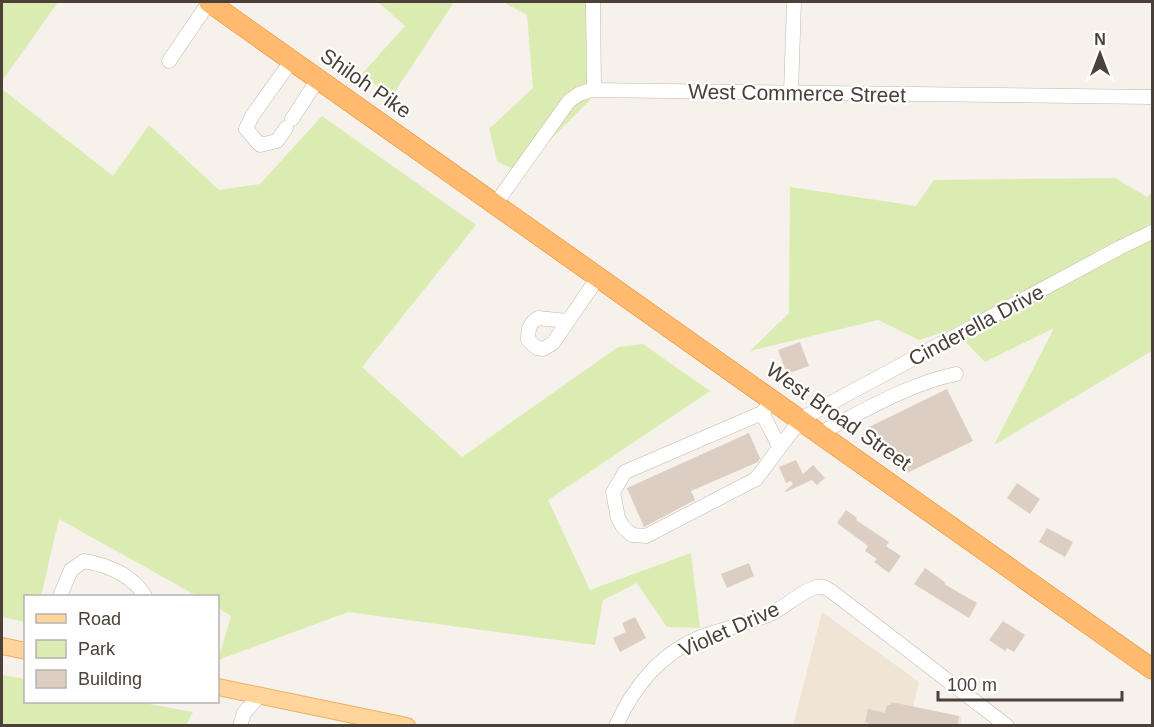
<svg xmlns="http://www.w3.org/2000/svg" width="1154" height="727" font-family="Arial,sans-serif">
  <style>
    .education { fill: #f0e4d4 }
    .green { fill: #daecb2 }
    .building { fill: #dccec2 }
    .lines { fill: none; stroke-linecap: round; stroke-linejoin: round }
    .minor-casing { stroke: #c3b8ac; stroke-width: 15 }
    .major-casing { stroke: #ecb063; stroke-width: 18 }
    .highway-casing { stroke: #e88c34; stroke-width: 21 }
    .minor { stroke: #fff; stroke-width: 14 }
    .major { stroke: #ffd59b; stroke-width: 16 }
    .highway { stroke: #ffba6d; stroke-width: 20 }
    .labels { text-anchor: middle; dominant-baseline: central; stroke-width: 4.5; stroke-linejoin: round; paint-order: stroke }
    .street-label { font-size: 21px; fill: #4b4138; stroke: #fff }
  </style>
  <rect width="100%" height="100%" fill="#f6f1eb"/>
  <!-- education -->
  <polygon class="education" points="822,612 919,682 913,707 962,717 960,726 793,726"/>
  <!-- green -->
  <g class="green">
    <polygon points="2,2 58,2 2,81"/>
    <polygon points="378,2 454,2 392,96 361,75 405,26"/>
    <polygon points="503,2 598,2 597,93 518,172 497,161 489,129 533,88 527,15"/>
    <polygon points="2,89 113,176 149,125 219,190 260,184 322,116 476,225 362,367 462,457 618,347 643,344 710,391 548,500 590,590 691,553 700,628 667,627 637,583 603,600 595,645 348,612 218,660 231,616 218,608 218,596 197,596 59,519 41,596 26,596 25,622 2,617"/>
    <polygon points="1115,178 1147,197 1152,193 1152,351 994,445 1054,328 985,362 953,329 919,340 878,320 750,351 789,313 790,187 916,206 934,180"/>
    <polygon points="2,675 25,679 26,702 138,702 193,712 186,725 2,725"/>
  </g>
  <!-- building -->
  <g class="building">
    <polygon points="800,342 809,366 787,374 778,350"/>
    <polygon points="947,389 973,441 907,473 896,451 884,457 869,427"/>
    <polygon points="749,433 760,458 758,462 691,491 695,500 644,527 627,488"/>
    <polygon points="796,460 803,474 813,465 825,478 817,485 812,480 786,492 785,491 793,484 791,481 786,483 779,467"/>
    <polygon points="1017,483 1040,499 1030,514 1007,498"/>
    <polygon points="846,510 857,518 856,520 889,542 886,546 901,556 889,573 874,562 877,559 865,551 868,546 837,523"/>
    <polygon points="1047,528 1073,542 1065,557 1039,542"/>
    <polygon points="749,563 754,576 727,588 721,574"/>
    <polygon points="925,568 946,583 944,584 977,603 969,618 914,584"/>
    <polygon points="635,617 646,638 620,652 613,638 626,632 622,623"/>
    <polygon points="1003,621 1025,635 1014,652 1007,648 1005,651 989,640"/>
    <polygon points="891,702 959,716 957,726 867,726 868,723 865,722 868,709 885,713 887,705 891,705"/>
  </g>
  <g class="lines">
    <defs>
      <g id="minor">
        <polyline points="593,2 594,90"/>
        <polyline points="169,61 209,2"/>
        <polyline points="791,92 794,2"/>
        <polyline points="292,119 318,79"/>
        <polyline points="286,128 277,141 260,145 246,129 252,116 292,60"/>
        <polyline points="496,203 569,101 579,94 591,90 1152,97"/>
        <path d="M567 321 538 318C529 323 528 331 528 340L537 348 543 349 553 343 599 276"/>
        <polyline points="773,399 762,413 625,472 613,492 618,518 623,527 632,535 646,536 756,479 801,419 1119,248 1152,232"/>
        <polyline points="762,413 779,446"/>
        <path d="M820 433C864 411 908 384 956 374"/>
        <path d="M60 596 71 570 84 561C107 565 132 575 145 596"/>
        <polyline points="240,726 244,713 259,696"/>
        <path d="M616 726C633 687 661 653 701 637 723 629 746 624 768 615 785 608 798 593 816 587H824L831 591 1007 726"/>
      </g>
      <g id="major">
        <polyline points="2,646 26,651"/>
        <polyline points="218,687 407,726"/>
      </g>
      <polyline id="highway" points="209,2 1152,669"/>
    </defs>
    <!-- minor casing -->
    <use href="#minor" class="minor-casing"/>
    <!-- major casing -->
    <use href="#major" class="major-casing"/>
    <!-- highway casing -->
    <use href="#highway" class="highway-casing"/>
    <!-- minor -->
    <use href="#minor" class="minor"/>
    <!-- major -->
    <use href="#major" class="major"/>
    <!-- highway -->
    <use href="#highway" class="highway"/>
  </g>
  <g class="labels">
    <!-- street labels -->
    <g class="street-label">
      <text transform="translate(366 83) rotate(35)">Shiloh Pike</text>
      <text transform="translate(797 93) rotate(1)">West Commerce Street</text>
      <text transform="translate(976 325) rotate(-28)">Cinderella Drive</text>
      <text transform="translate(839 416) rotate(35)">West Broad Street</text>
      <text transform="translate(729 629) rotate(-24)">Violet Drive</text>
    </g>
  </g>
  <!-- border -->
  <rect width="1154" height="727" fill="none" stroke="#4b4138" stroke-width="6"/>
  <!-- legend -->
  <rect x="24" y="595" width="195" height="108" fill="#ffffff" stroke="#b7b3af" stroke-width="1.5"/>
  <rect x="36" y="614" width="30" height="9" fill="#ffd59b" stroke="#b7b3af" stroke-width="1.5"/>
  <text x="78" y="625" font-size="18" fill="#4b4138">Road</text>
  <rect x="36" y="640" width="30" height="18" fill="#daecb2" stroke="#b7b3af" stroke-width="1.5"/>
  <text x="78" y="655" font-size="18" fill="#4b4138">Park</text>
  <rect x="36" y="670" width="30" height="18" fill="#dccec2" stroke="#b7b3af" stroke-width="1.5"/>
  <text x="78" y="685" font-size="18" fill="#4b4138">Building</text>
  <!-- north arrow -->
  <g transform="translate(1100 54)" stroke="#ffffff" stroke-width="4.5" paint-order="stroke">
  <path d="M0-4.5L10 22L0 15L-10 22Z" fill="#4b4138"/>
  <text y="-9" font-size="16" font-weight="bold" text-anchor="middle" fill="#4b4138">N</text>
  </g>
  <!-- scale -->
  <path d="M938 691v9h184v-9" fill="none" stroke="#4b4138" stroke-width="3"/>
  <text x="947" y="691" font-size="18" fill="#4b4138" stroke="#ffffff" stroke-width="4.5" paint-order="stroke">100 m</text>
</svg>
